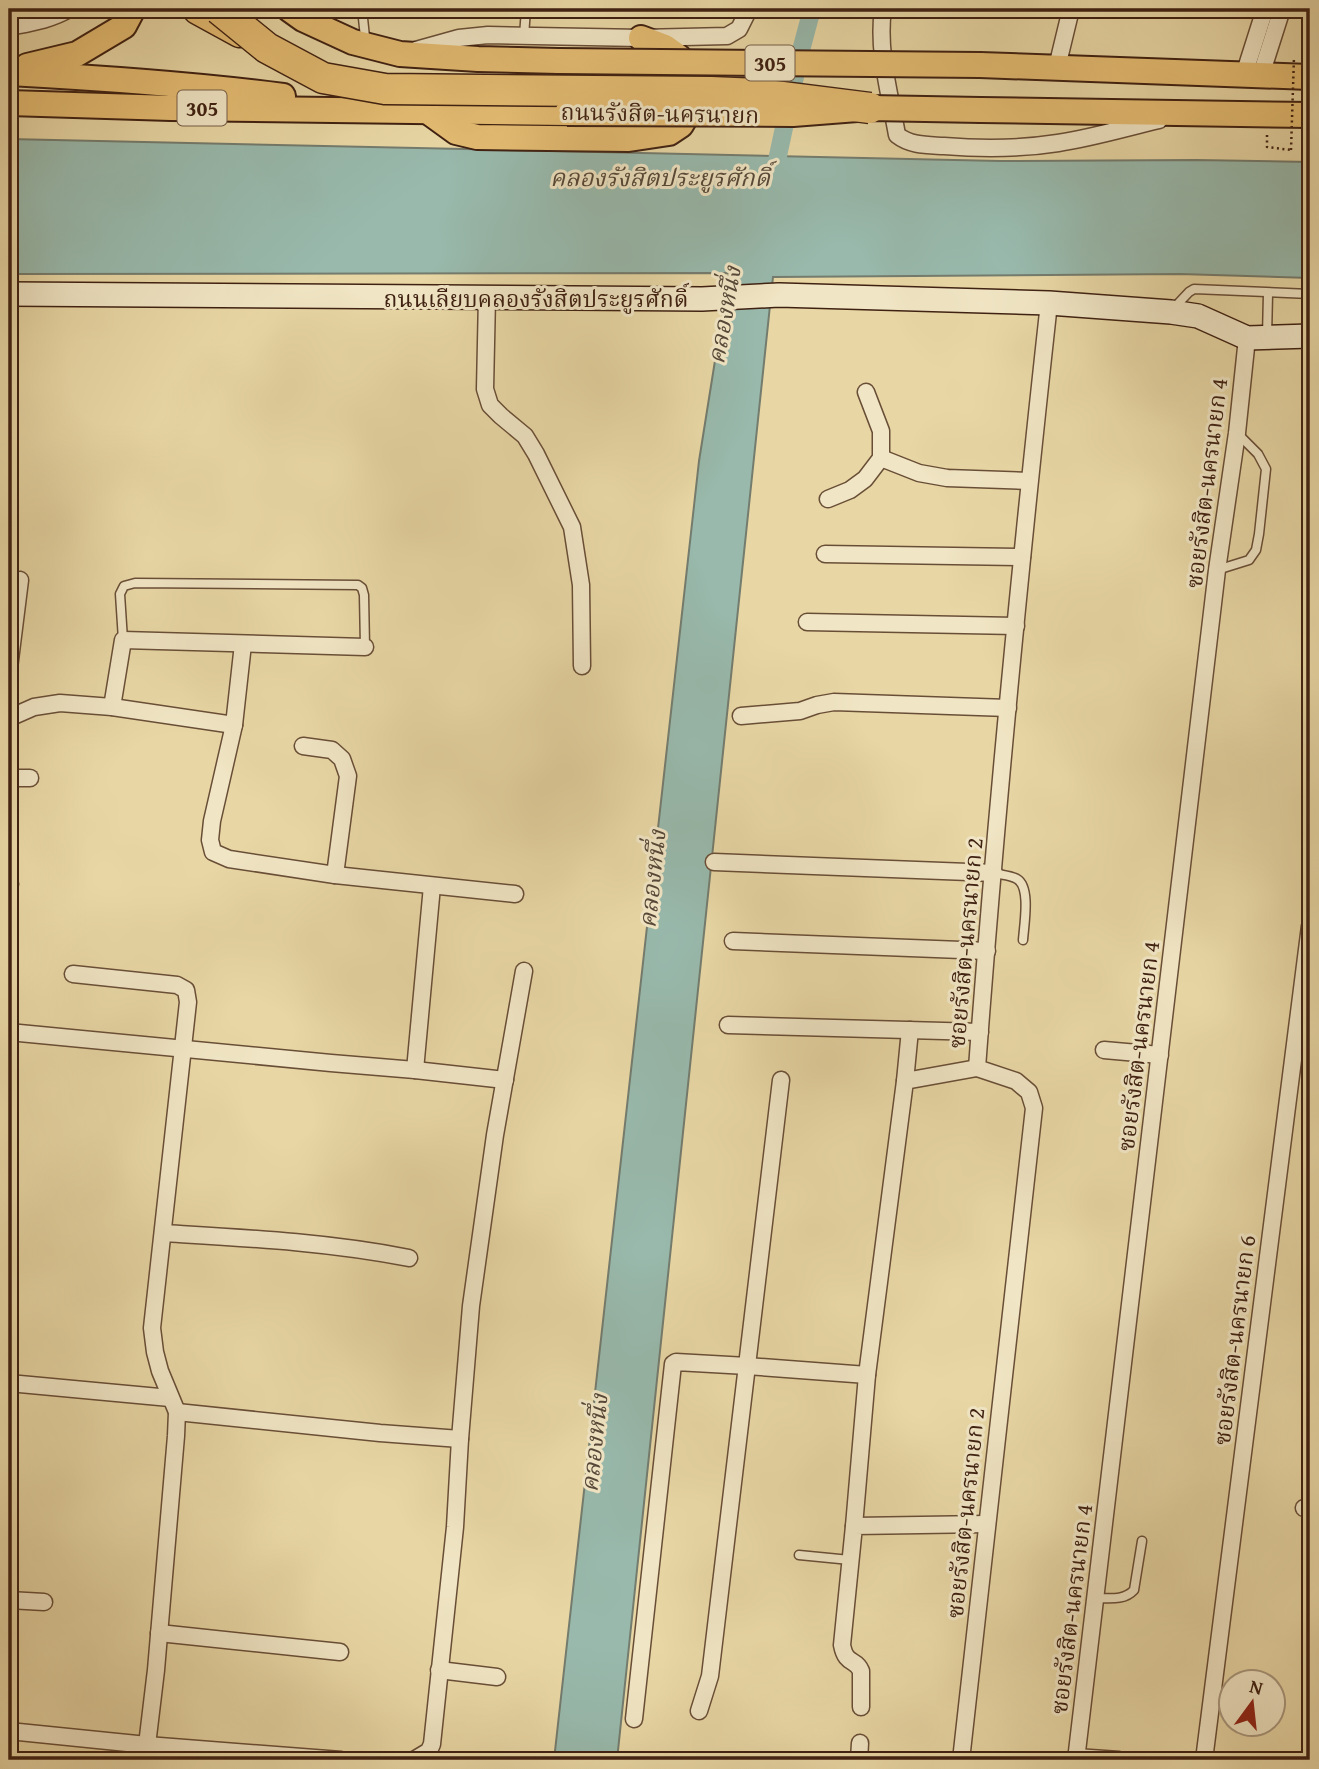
<svg xmlns="http://www.w3.org/2000/svg" width="1319" height="1769" font-family="'Gentium Book Plus','Noto Serif Thai',serif">
  <style>
    .water { fill: #98b9ac; stroke: #747c6e; stroke-width: 2 }
    .lines { fill: none; stroke-linecap: round; stroke-linejoin: round }
    .canal { stroke: #98b9ac; stroke-width: 18 }
    .lane-casing { stroke: #694e37; stroke-width: 11 }
    .street-casing { stroke: #694e37; stroke-width: 19 }
    .secondary-casing { stroke: #3f2112; stroke-width: 26 }
    .primary-casing { stroke: #3f2112; stroke-width: 28 }
    .highway-casing { stroke: #3f2112; stroke-width: 33 }
    .path { stroke: #3f2112; stroke-width: 2.5; stroke-dasharray: 2 3.5; stroke-linecap: butt }
    .lane { stroke: #f0e5c4; stroke-width: 8 }
    .street { stroke: #f0e5c4; stroke-width: 16 }
    .secondary { stroke: #f0e5c4; stroke-width: 23 }
    .primary { stroke: #e4bc72; stroke-width: 24 }
    .highway { stroke: #e4bc72; stroke-width: 30 }
    .primary-bridge-casing { stroke: #3f2112; stroke-width: 28; stroke-linecap: butt }
    .highway-bridge-casing { stroke: #3f2112; stroke-width: 33; stroke-linecap: butt }
    .path-bridge { stroke: #3f2112; stroke-width: 2.5; stroke-dasharray: 2 3.5; stroke-linecap: butt }
    .primary-bridge { stroke: #e4bc72; stroke-width: 24 }
    .highway-bridge { stroke: #e4bc72; stroke-width: 30 }
    .labels { text-anchor: middle; dominant-baseline: central; stroke-width: 6; stroke-linejoin: round; paint-order: stroke }
    .shield { fill: #f0e5c4; stroke: #745c47; stroke-width: 2 }
    .shield-label { font-size: 21px; font-weight: bold; fill: #3f2112 }
    .street-label { font-size: 23px; fill: #3f2112; stroke: #f0e5c4 }
    .water-label { font-size: 24px; font-style: italic; fill: #554738; stroke: #f0e5c4 }
  </style>
  <rect width="100%" height="100%" fill="#e8d7a5"/>
  <filter id="stains"><feTurbulence type="fractalNoise" baseFrequency=".00286" numOctaves="4"/><feColorMatrix values="0 0 0 0 .2 0 0 0 0 .09 0 0 0 0 .02 0 0 0 .5 -.17"/></filter>
  <radialGradient id="worn" r=".72"><stop offset=".6" stop-color="#630" stop-opacity="0"/><stop offset="1" stop-color="#630" stop-opacity=".3"/></radialGradient>
  <!-- water -->
  <polygon class="water" points="9,139 1000,161 1196,160 1310,162 1310,278 1180,274 773,277 617,1760 554,1760 699,461 729,273 9,274"/>
  <g class="lines">
    <!-- canal -->
    <polyline class="canal" points="773,179 799,58 812,9"/>
    <defs>
      <g id="lane">
        <polyline points="362,9 365,37 367,40"/>
        <polyline points="524,36 526,9"/>
        <polyline points="1173,309 1189,292 1194,289 1310,294"/>
        <polyline points="1267,336 1268,294"/>
        <polyline points="1217,570 1249,560 1256,550 1259,534 1266,469 1258,454 1238,434"/>
        <polyline points="123,640 120,594 124,586 135,583 358,585 362,588 364,595 365,647"/>
        <path d="M994 873C1001 875 1010 875 1017 879 1031 887 1024 925 1023 940"/>
        <polyline points="799,1555 850,1560"/>
        <path d="M1095 1598C1109 1598 1124 1601 1134 1590L1142 1541"/>
      </g>
      <g id="street">
        <path d="M883 9C877 51 890 94 897 135 911 146 928 145 944 146 982 149 1020 149 1058 143 1092 138 1125 128 1159 120"/>
        <path d="M9 27C29 23 51 20 69 9"/>
        <polyline points="416,50 459,38 488,35 641,38 727,36 739,29 749,9"/>
        <polyline points="1057,67 1071,9"/>
        <polyline points="1244,75 1265,9"/>
        <polyline points="1261,75 1282,9"/>
        <polyline points="487,297 485,389 490,405 501,416 525,436 536,454 572,527 581,585 582,666"/>
        <polyline points="881,458 919,473 947,478 1029,481"/>
        <polyline points="828,499 850,490 865,479 881,458 881,431 866,392"/>
        <polyline points="825,554 1022,557"/>
        <polyline points="807,622 1016,626"/>
        <polyline points="243,644 234,725 212,821 210,840 213,852 229,859 335,875 515,894"/>
        <polyline points="9,668 20,580"/>
        <polyline points="112,707 123,640 365,647"/>
        <polyline points="741,716 800,711 817,705 834,702 1008,708"/>
        <polyline points="9,718 34,707 60,703 112,707 234,725"/>
        <polyline points="303,746 332,750 342,759 348,776 335,875"/>
        <polyline points="9,778 30,778"/>
        <polyline points="714,862 994,873"/>
        <polyline points="9,884 10,884"/>
        <polyline points="733,941 987,951"/>
        <polyline points="73,974 177,985 186,990 188,1002 152,1328 155,1352 160,1371 177,1412 176,1436 156,1670 147,1745"/>
        <polyline points="728,1025 980,1032"/>
        <polyline points="9,1032 331,1063 415,1070 505,1080"/>
        <polyline points="1104,1050 1160,1055"/>
        <polyline points="415,1070 432,886"/>
        <polyline points="905,1081 910,1030"/>
        <path d="M163 1233C245 1238 328 1242 409 1258"/>
        <polyline points="9,1383 170,1398"/>
        <polyline points="177,1412 380,1433 460,1439"/>
        <polyline points="1304,1508 1310,1509"/>
        <polyline points="854,1526 867,1375 905,1081 977,1068"/>
        <polyline points="9,1600 44,1602"/>
        <polyline points="159,1633 340,1652"/>
        <polyline points="439,1670 497,1677"/>
        <path d="M861 1707V1671C856 1658 846 1666 842 1645L854 1526 987 1524"/>
        <polyline points="699,1711 710,1676 781,1080"/>
        <polyline points="634,1719 673,1364 676,1362 747,1366 867,1375"/>
        <polyline points="9,1731 147,1745 341,1760"/>
        <polyline points="1076,1757 1119,1760"/>
        <polyline points="414,1760 429,1751 432,1744 455,1527 460,1439 471,1306 495,1135 524,971"/>
        <polyline points="859,1760 860,1743"/>
        <path d="M961 1760 1034 1108 1029 1092 1016 1081 977 1068C996 812 1021 557 1049 303"/>
        <polyline points="1076,1760 1217,570 1237,433 1247,338"/>
        <polyline points="1204,1760 1310,926"/>
      </g>
      <polyline id="secondary" points="9,294 702,299 779,295 1049,303 1171,312 1198,316 1247,338 1310,336"/>
      <g id="primary">
        <polyline points="289,9 303,19 353,42 400,54 478,59 559,61"/>
        <polyline points="980,65 1310,77"/>
        <polyline points="27,66 77,54 124,26 133,9"/>
        <path d="M9 73C101 78 192 84 283 96"/>
        <polyline points="9,103 171,108 567,113"/>
        <polyline points="981,110 1310,115"/>
        <polyline points="427,111 456,132 477,137 629,139 669,133 681,125 688,113 690,85 680,58 665,47 641,38"/>
      </g>
      <polyline id="highway" points="198,9 240,32"/>
    </defs>
    <!-- lane casing -->
    <use href="#lane" class="lane-casing"/>
    <!-- street casing -->
    <use href="#street" class="street-casing"/>
    <!-- secondary casing -->
    <use href="#secondary" class="secondary-casing"/>
    <!-- primary casing -->
    <use href="#primary" class="primary-casing"/>
    <!-- highway casing -->
    <use href="#highway" class="highway-casing"/>
    <!-- path -->
    <polyline class="path" points="1267,135 1267,147 1291,150"/>
    <!-- lane -->
    <use href="#lane" class="lane"/>
    <!-- street -->
    <use href="#street" class="street"/>
    <!-- secondary -->
    <use href="#secondary" class="secondary"/>
    <!-- primary -->
    <use href="#primary" class="primary"/>
    <!-- highway -->
    <use href="#highway" class="highway"/>
    <defs>
      <g id="primary-bridge">
        <polyline points="559,61 980,65"/>
        <polyline points="567,113 793,114 870,108 981,110"/>
      </g>
      <polyline id="highway-bridge" points="219,9 267,48 323,78 385,89 711,92 759,94 870,108"/>
    </defs>
    <!-- primary-bridge casing -->
    <use href="#primary-bridge" class="primary-bridge-casing"/>
    <!-- highway-bridge casing -->
    <use href="#highway-bridge" class="highway-bridge-casing"/>
    <!-- path-bridge -->
    <polyline class="path-bridge" points="1291,150 1294,57"/>
    <!-- primary-bridge -->
    <use href="#primary-bridge" class="primary-bridge"/>
    <!-- highway-bridge -->
    <use href="#highway-bridge" class="highway-bridge"/>
  </g>
  <g class="labels">
    <!-- shield labels -->
    <g class="shield">
      <rect x="745.5" y="45.5" width="49" height="35" rx="5"/>
      <rect x="177.5" y="90.5" width="49" height="35" rx="5"/>
    </g>
    <g class="shield-label">
      <text x="770" y="63">305</text>
      <text x="202" y="108">305</text>
    </g>
    <!-- street labels -->
    <g class="street-label">
      <text transform="translate(660 113) rotate(1)">ถนนรังสิต-นครนายก</text>
      <text x="536" y="298">ถนนเลียบคลองรังสิตประยูรศักดิ์</text>
      <text transform="translate(1206 483) rotate(-83)">ซอยรังสิต-นครนายก 4</text>
      <text transform="translate(965 943) rotate(-85)">ซอยรังสิต-นครนายก 2</text>
      <text transform="translate(1138 1046) rotate(-83)">ซอยรังสิต-นครนายก 4</text>
      <text transform="translate(1234 1340) rotate(-83)">ซอยรังสิต-นครนายก 6</text>
      <text transform="translate(965 1513) rotate(-84)">ซอยรังสิต-นครนายก 2</text>
      <text transform="translate(1071 1609) rotate(-83)">ซอยรังสิต-นครนายก 4</text>
    </g>
    <!-- water labels -->
    <g class="water-label">
      <text x="660" y="177">คลองรังสิตประยูรศักดิ์</text>
      <text transform="translate(724 315) rotate(-80)">คลองหนึ่ง</text>
      <text transform="translate(652 879) rotate(-84)">คลองหนึ่ง</text>
      <text transform="translate(594 1443) rotate(-84)">คลองหนึ่ง</text>
    </g>
  </g>
  <!-- margin -->
  <rect width="1319" height="1769" fill="none" stroke="#e8d7a5" stroke-width="35"/>
  <rect x="10" y="10" width="1298" height="1748" fill="none" stroke="#3f2112" stroke-width="3.5"/>
  <rect x="18" y="18" width="1284" height="1734" fill="none" stroke="#3f2112" stroke-width="2"/>
  <!-- north arrow -->
  <g transform="translate(1252 1703) rotate(15)"><circle r="33" fill="#f0e5c4" stroke="#a9977d" stroke-width="2"/>
  <path d="M0-5L12 26L0 18L-12 26Z" fill="#8f2418"/>
  <text y="-10" font-size="19" font-weight="bold" text-anchor="middle" fill="#3f2112">N</text>
  </g>
  <rect width="100%" height="100%" filter="url(#stains)"/>
  <rect width="100%" height="100%" fill="url(#worn)"/>
</svg>
